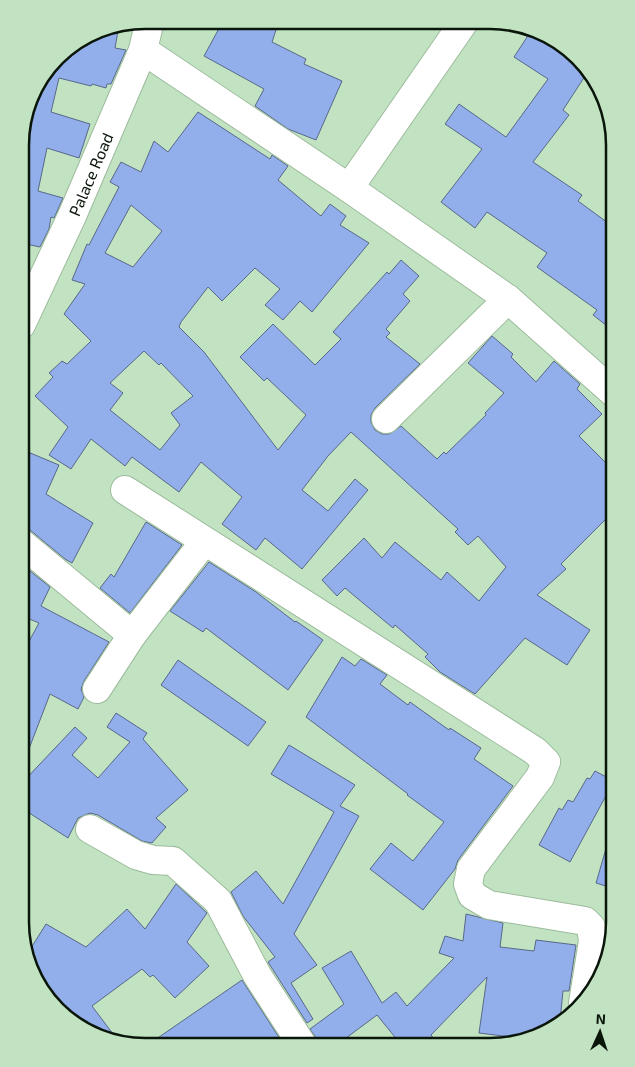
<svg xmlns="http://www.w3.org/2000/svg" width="635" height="1067" font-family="'Exo 2',sans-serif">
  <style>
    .building { fill: #92aeeb; stroke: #586889; fill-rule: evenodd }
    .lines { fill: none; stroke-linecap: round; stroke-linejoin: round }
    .minor-casing { stroke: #9cbb9c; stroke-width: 30 }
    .minor { stroke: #fff; stroke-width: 28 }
    .labels { text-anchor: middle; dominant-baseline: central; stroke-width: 4.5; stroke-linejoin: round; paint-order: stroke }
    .street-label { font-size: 16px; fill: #0b160b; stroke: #c2e3c2 }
    .rim { fill: none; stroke: #0b160b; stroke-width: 2.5 }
  </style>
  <rect width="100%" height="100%" fill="#c2e3c2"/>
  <!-- building -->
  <g class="building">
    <polygon points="236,21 279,21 272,42 306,59 304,64 342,81 316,140 288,129 255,106 264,89 204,56 222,23 233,29"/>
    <polygon points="119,25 115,48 126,50 111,84 107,84 106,88 92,84 91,86 59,78 51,112 90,124 79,158 47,148 38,191 63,198 54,218 51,217 49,229 40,247 21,243 21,128 33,89 62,51 97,29"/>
    <polygon points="531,31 554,46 557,42 567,46 587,73 563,110 569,115 533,162 582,195 578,201 615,228 615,332 593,315 597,310 537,267 547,253 487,212 475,228 441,202 482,149 445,124 459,104 506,137 548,79 514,57"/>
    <path d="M198 112 270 159 272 155 288 166 278 180 321 216 330 204 346 216 340 225 369 243 312 312 300 301 283 320 265 305 280 289 255 268 222 301 208 287 181 322 179 327 204 352 278 450 306 415 267 378 264 381 240 357 273 324 315 365 341 339 333 332 387 272 389 274 401 260 419 276 403 294 410 301 386 329 390 333 386 337 420 364 375 408 371 415V422L375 430 382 434H389L401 426 437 459 444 452 446 454 486 415 485 413 504 393 468 363 492 336 513 354 511 357 536 382 554 361 580 384 577 389 602 414 579 436 615 472V510L561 564 566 569 537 595 590 630 567 665 525 638 475 694 440 672 425 657 428 654 395 625 393 628 345 588 337 596 322 580 364 538 382 558 395 542 441 580 447 572 479 601 506 567 478 536 468 545 455 532 458 529 351 432 328 456 302 490 328 511 355 479 368 490 302 569 265 538 256 550 222 524 242 497 201 462 179 492 132 457 125 466 91 439 71 469 49 455 68 427 35 396 53 377 49 373 62 361 67 364 91 341 64 314 85 284 72 280 87 244 89 245 119 187 110 182 121 162 141 172 154 141 168 152ZM131 205 162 231 133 267 105 253ZM144 351 159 365 161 363 193 396 171 413 180 425 160 450 110 410 123 393 110 383Z"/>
    <polygon points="28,452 59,465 46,494 93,523 72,563 65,559 30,530 21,527 21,469"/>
    <polygon points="146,522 182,545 130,613 100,588 111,574 114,577"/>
    <polygon points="209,562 256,592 295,622 296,621 323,640 288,690 206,628 203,632 170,611"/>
    <polygon points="20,563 50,587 41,606 109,642 84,681 81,689 84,697 78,709 50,694 22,767 20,767 20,658 39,623 20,615"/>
    <polygon points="342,657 355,666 361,659 387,675 380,684 408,705 410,702 449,730 450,728 481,748 474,759 513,786 458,860 455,869 423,910 370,869 391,843 413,861 444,822 407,795 408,794 306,717"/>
    <polygon points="178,660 266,722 248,746 161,685"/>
    <polygon points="116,713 147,733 143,739 188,790 156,818 166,827 152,843 142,841 98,815 90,813 78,818 68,838 20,807 20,785 75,727 87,738 72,755 98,778 130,742 107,727"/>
    <polygon points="289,745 355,785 340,806 359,816 294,934 317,965 291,983 313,1019 307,1023 268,962 275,957 243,916 231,892 256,871 283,904 334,812 271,774"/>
    <polygon points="595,771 614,781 570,862 539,845 559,808 562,810 568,800 573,802 587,778 590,779"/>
    <polygon points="610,835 615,835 615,879 612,888 596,883"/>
    <polygon points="176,884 207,913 187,942 209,966 175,998 153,975 150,977 142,969 92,1006 119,1042 68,1021 29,970 26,956 46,924 86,947 127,909 145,929"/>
    <polygon points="466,914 503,923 500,947 534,951 536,940 576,945 569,991 563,991 560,1021 538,1038 519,1041 519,1038 479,1033 487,977 431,1035 434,1039 425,1047 403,1047 377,1015 334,1047 318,1046 316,1038 310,1029 344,1004 322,968 351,951 382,1003 396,992 407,1006 454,958 439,953 445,936 463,941"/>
    <polygon points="242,980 280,1039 268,1046 146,1046"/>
  </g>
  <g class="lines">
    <defs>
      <g id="minor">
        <polyline points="143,50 349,188 508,299 615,394"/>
        <polyline points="349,188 464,22"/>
        <path id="s1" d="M21 325 72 216 143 50 150 20"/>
        <polyline points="386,419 508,299"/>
        <polyline points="125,490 535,751 546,762 540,777 471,869 468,884 472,895 489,905 585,921 591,927 593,941 583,1003"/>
        <polyline points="20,542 132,635"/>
        <polyline points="97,689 132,635 204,542"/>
        <polyline points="90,829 136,855 153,860 173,861 218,901 257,975 303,1046"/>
      </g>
    </defs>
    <!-- minor casing -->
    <use href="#minor" class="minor-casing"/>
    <!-- minor -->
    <use href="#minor" class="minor"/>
  </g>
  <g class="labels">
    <!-- street labels -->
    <g class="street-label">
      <text stroke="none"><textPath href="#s1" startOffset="166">Palace Road</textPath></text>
    </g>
  </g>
  <!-- crop -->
  <path d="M0 0H635V1067H0ZM145 29H490A116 116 0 0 1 606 145V922A116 116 0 0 1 490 1038H145A116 116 0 0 1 29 922V145A116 116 0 0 1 145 29Z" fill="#c2e3c2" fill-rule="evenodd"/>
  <path class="rim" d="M145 29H490A116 116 0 0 1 606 145V922A116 116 0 0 1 490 1038H145A116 116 0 0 1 29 922V145A116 116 0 0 1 145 29Z"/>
  <!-- north arrow -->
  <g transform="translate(600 1032) rotate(3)" stroke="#c2e3c2" stroke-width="4" paint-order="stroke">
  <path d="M0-4L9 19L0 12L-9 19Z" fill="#0b160b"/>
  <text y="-8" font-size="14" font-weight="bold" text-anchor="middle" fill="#0b160b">N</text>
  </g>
</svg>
